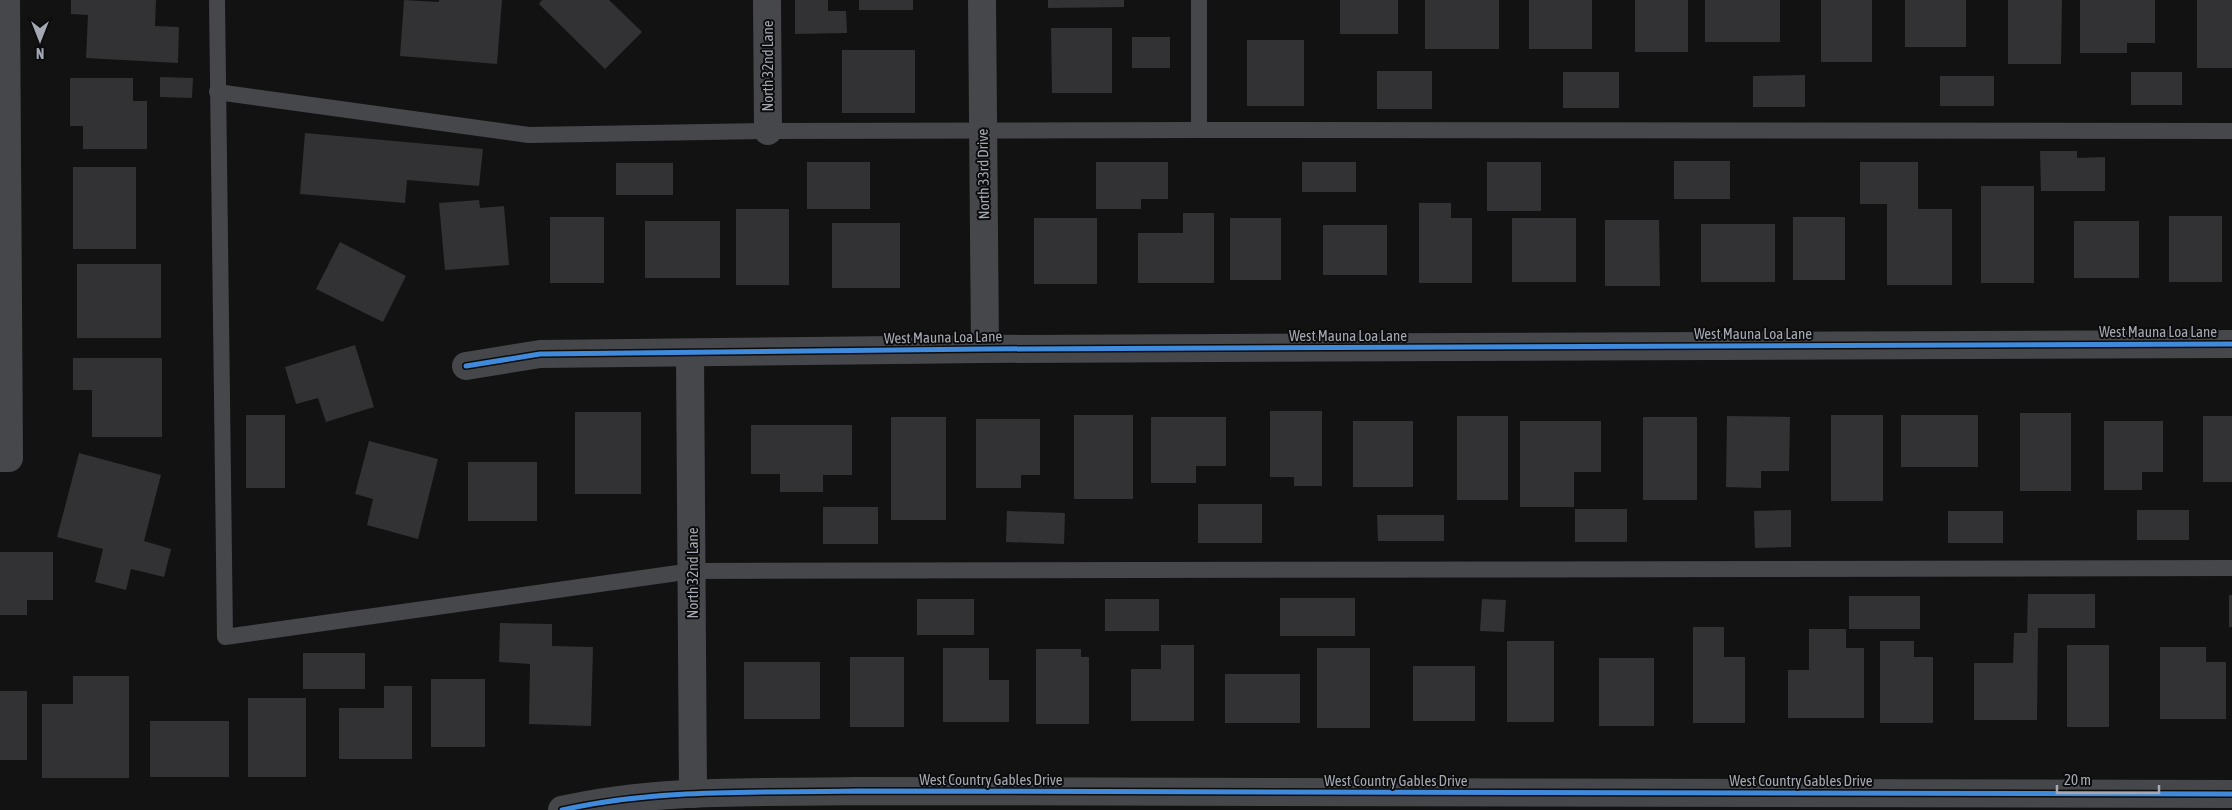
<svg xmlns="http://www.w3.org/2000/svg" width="2232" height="810" font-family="'Asap Condensed',sans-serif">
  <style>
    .building { fill: #323234 }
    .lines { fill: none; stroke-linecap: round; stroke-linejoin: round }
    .service { stroke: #46474b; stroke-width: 16 }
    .minor { stroke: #46474b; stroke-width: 28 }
    .cycleway-casing { stroke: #0c0c0d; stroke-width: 8 }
    .cycleway { stroke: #408adc; stroke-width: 5 }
    .labels { text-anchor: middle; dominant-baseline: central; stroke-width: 4; stroke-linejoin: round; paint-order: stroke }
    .street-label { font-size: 15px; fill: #a4a8b2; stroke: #0c0c0d }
  </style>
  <rect width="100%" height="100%" fill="#121212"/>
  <!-- building -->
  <g class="building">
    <polygon points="71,0 156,0 155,26 179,27 178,63 86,58 88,15 71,14"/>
    <polygon points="404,0 439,2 439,0 502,0 497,64 400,56"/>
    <polygon points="542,0 609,0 642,32 605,69 539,4"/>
    <polygon points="795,0 828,0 828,11 846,11 847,33 795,34"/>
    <rect x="859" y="0" width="54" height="10"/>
    <polygon points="1048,0 1124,0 1124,7 1048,8"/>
    <rect x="1340" y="0" width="58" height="34"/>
    <rect x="1425" y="0" width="74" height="49"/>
    <rect x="1529" y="0" width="63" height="49"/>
    <rect x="1635" y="0" width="53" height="52"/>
    <rect x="1705" y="0" width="75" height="42"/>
    <rect x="1821" y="0" width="51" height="62"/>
    <rect x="1905" y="0" width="61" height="47"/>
    <polygon points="2008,0 2062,0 2061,64 2008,64"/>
    <polygon points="2080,0 2155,0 2155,43 2127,43 2127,53 2080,53"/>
    <rect x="2197" y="0" width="35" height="68"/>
    <polygon points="1051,28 1112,28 1112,93 1052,93"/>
    <rect x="1132" y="37" width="38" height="31"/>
    <rect x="1247" y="40" width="57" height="66"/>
    <rect x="842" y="50" width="73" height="63"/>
    <rect x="1377" y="71" width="55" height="38"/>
    <rect x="1563" y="72" width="56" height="36"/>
    <rect x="2131" y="72" width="51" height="33"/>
    <polygon points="1805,75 1805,107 1753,107 1753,76"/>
    <rect x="1940" y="76" width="54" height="30"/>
    <polygon points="160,77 193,78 192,98 160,97"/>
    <polygon points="70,78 133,78 133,101 147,101 147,149 83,149 83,126 70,126"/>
    <polygon points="305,133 483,149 479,186 407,180 405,203 300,194"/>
    <polygon points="2040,151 2077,151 2077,158 2105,157 2105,191 2041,191"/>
    <rect x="1674" y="161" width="56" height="38"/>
    <rect x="807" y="162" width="63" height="47"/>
    <polygon points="1096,162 1168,162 1168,199 1141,199 1141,209 1096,209"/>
    <rect x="1302" y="162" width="54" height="30"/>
    <rect x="1487" y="162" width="54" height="49"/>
    <polygon points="1860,162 1918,162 1918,209 1952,209 1952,285 1887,285 1887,204 1860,204"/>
    <rect x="616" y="163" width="57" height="32"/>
    <rect x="73" y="167" width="63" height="82"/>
    <rect x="1981" y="186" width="53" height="97"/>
    <polygon points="479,200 480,208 504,206 509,265 445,270 439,203"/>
    <polygon points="1419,203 1451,203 1451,218 1472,218 1472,283 1419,283"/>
    <rect x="736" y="209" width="53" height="76"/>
    <polygon points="1183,213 1214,213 1214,283 1138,283 1138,233 1183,233"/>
    <rect x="2169" y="216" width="53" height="66"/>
    <rect x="550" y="217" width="54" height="66"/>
    <rect x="1793" y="217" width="52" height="63"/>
    <rect x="1034" y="218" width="63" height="66"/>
    <rect x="1230" y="218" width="51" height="62"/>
    <rect x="1512" y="218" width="64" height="64"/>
    <polygon points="1605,220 1659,220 1660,286 1605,286"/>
    <rect x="645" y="221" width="75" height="57"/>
    <rect x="2074" y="221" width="65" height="57"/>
    <rect x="832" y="223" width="68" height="65"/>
    <rect x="1701" y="224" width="74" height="58"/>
    <rect x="1323" y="225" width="64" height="50"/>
    <polygon points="340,242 406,276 383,322 316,289"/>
    <rect x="77" y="264" width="84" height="74"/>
    <polygon points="355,345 374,407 326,422 318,398 296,404 285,367"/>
    <polygon points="73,358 162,358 162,437 92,437 92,390 73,390"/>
    <polygon points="1270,411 1322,411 1322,486 1294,486 1294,477 1270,477"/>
    <rect x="575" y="412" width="66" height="82"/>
    <rect x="2020" y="413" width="51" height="78"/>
    <rect x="246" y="415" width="39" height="73"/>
    <rect x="1074" y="415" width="59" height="84"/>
    <rect x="1831" y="415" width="52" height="86"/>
    <rect x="1901" y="415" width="77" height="52"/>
    <rect x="1457" y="416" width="51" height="84"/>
    <polygon points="1727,416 1790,417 1789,471 1761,471 1761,488 1726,487"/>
    <rect x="2203" y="416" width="29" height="66"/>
    <rect x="891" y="417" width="55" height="103"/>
    <polygon points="1151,417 1226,417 1226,466 1196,466 1196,483 1151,483"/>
    <rect x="1643" y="417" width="54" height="83"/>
    <polygon points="976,419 1040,419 1040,475 1021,475 1021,488 976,488"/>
    <rect x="1353" y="421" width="60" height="66"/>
    <polygon points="1520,421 1601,421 1601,472 1574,472 1574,507 1520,507"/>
    <polygon points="2104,421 2163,421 2163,472 2142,472 2142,490 2104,490"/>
    <polygon points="751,425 852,425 852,475 823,475 823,492 780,492 780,474 751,474"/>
    <polygon points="369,441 438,459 418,539 367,525 373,499 355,494"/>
    <polygon points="79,453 161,475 144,541 171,549 164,577 131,569 126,590 95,582 103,549 57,537"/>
    <rect x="468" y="462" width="69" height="59"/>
    <rect x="1198" y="504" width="64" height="39"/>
    <rect x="823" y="507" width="55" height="37"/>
    <rect x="1575" y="509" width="52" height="33"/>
    <polygon points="1791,510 1791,547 1755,548 1754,511"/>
    <rect x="2137" y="510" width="52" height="30"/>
    <polygon points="1007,511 1065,513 1064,544 1006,542"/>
    <rect x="1948" y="511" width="55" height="32"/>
    <polygon points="1377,515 1444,515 1444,541 1378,541"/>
    <polygon points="0,552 53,552 53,600 27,600 27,615 0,615"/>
    <polygon points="2028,594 2095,594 2095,628 2038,628 2037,720 1974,720 1974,663 2013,663 2014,633 2027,633"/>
    <rect x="2229" y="595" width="3" height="32"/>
    <rect x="1849" y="596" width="71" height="33"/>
    <rect x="1280" y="598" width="75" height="38"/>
    <rect x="917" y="599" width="57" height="36"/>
    <rect x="1105" y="599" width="54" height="32"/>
    <polygon points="1482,599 1506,600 1504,632 1480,631"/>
    <polygon points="500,623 552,624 552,646 593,647 591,726 529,724 530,664 499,662"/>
    <polygon points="1693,627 1724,627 1724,657 1745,657 1745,723 1693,723"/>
    <polygon points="1809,629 1846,629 1846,648 1864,648 1864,718 1788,718 1788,670 1809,670"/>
    <rect x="1507" y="641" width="47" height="81"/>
    <polygon points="1880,641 1914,641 1914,657 1933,657 1933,723 1880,723"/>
    <polygon points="1161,645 1194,645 1194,721 1131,721 1131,669 1161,669"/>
    <rect x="2067" y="645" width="42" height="82"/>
    <polygon points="2160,647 2206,647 2206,662 2226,662 2226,719 2160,719"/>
    <polygon points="943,648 989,648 989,680 1009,680 1009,722 943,722"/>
    <rect x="1317" y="648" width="53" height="80"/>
    <polygon points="1036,649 1081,649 1081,657 1089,657 1089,724 1036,724"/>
    <rect x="303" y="653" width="62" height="36"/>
    <rect x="850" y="657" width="54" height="70"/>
    <rect x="1599" y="658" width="55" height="68"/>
    <rect x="744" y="662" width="76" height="57"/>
    <rect x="1413" y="666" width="62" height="55"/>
    <rect x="1225" y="674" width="75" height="49"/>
    <polygon points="73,676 129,676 129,778 42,778 42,704 73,704"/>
    <rect x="431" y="679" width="54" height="68"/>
    <polygon points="384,686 412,686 412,759 339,759 339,708 384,708"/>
    <rect x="0" y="691" width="27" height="69"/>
    <rect x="248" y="698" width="58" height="79"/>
    <rect x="150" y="721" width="79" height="56"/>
  </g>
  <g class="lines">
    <!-- service -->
    <g class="service">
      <polyline points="217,0 225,637 692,571 2232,568"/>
      <polyline points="217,92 529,135 768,131 1199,130 2232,131"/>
      <polyline points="1199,130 1199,0"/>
    </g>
    <!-- minor -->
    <g class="minor">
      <polyline points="767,0 768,131"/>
      <polyline points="982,0 985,349"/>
      <polyline points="690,353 693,794"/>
      <polyline points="466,366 540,354 985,349 2232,344"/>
      <polyline points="0,458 9,458 6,0"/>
      <path d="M562 810C658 788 758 793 856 791L2232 794"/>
    </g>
    <defs>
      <g id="cycleway">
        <polyline points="466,366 540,354 985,349 2232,344"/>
        <path d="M562 810C658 788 758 793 856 791L2232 794"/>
      </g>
    </defs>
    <!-- cycleway casing -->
    <use href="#cycleway" class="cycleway-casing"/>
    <!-- cycleway -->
    <use href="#cycleway" class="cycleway"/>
  </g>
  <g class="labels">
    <!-- street labels -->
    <g class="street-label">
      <text transform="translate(767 66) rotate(-90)">North 32nd Lane</text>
      <text transform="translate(983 174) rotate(-91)">North 33rd Drive</text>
      <text x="2158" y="331">West Mauna Loa Lane</text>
      <text x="1753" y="333">West Mauna Loa Lane</text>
      <text x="1348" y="335">West Mauna Loa Lane</text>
      <text transform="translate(943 337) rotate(-1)">West Mauna Loa Lane</text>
      <text transform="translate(692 573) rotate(-90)">North 32nd Lane</text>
      <text x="991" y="779">West Country Gables Drive</text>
      <text x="1396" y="780">West Country Gables Drive</text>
      <text x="1801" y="780">West Country Gables Drive</text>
    </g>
  </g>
  <!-- north arrow -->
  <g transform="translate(40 40) rotate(180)" stroke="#0c0c0d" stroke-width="4" paint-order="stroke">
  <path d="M0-4L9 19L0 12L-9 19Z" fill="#a4a8b2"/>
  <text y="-8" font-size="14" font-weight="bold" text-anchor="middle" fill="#a4a8b2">N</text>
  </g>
  <!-- scale -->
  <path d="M2057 785v8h102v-8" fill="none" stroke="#a4a8b2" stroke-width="2.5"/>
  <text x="2064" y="785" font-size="15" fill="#a4a8b2" stroke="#0c0c0d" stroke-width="4" paint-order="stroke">20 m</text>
</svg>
